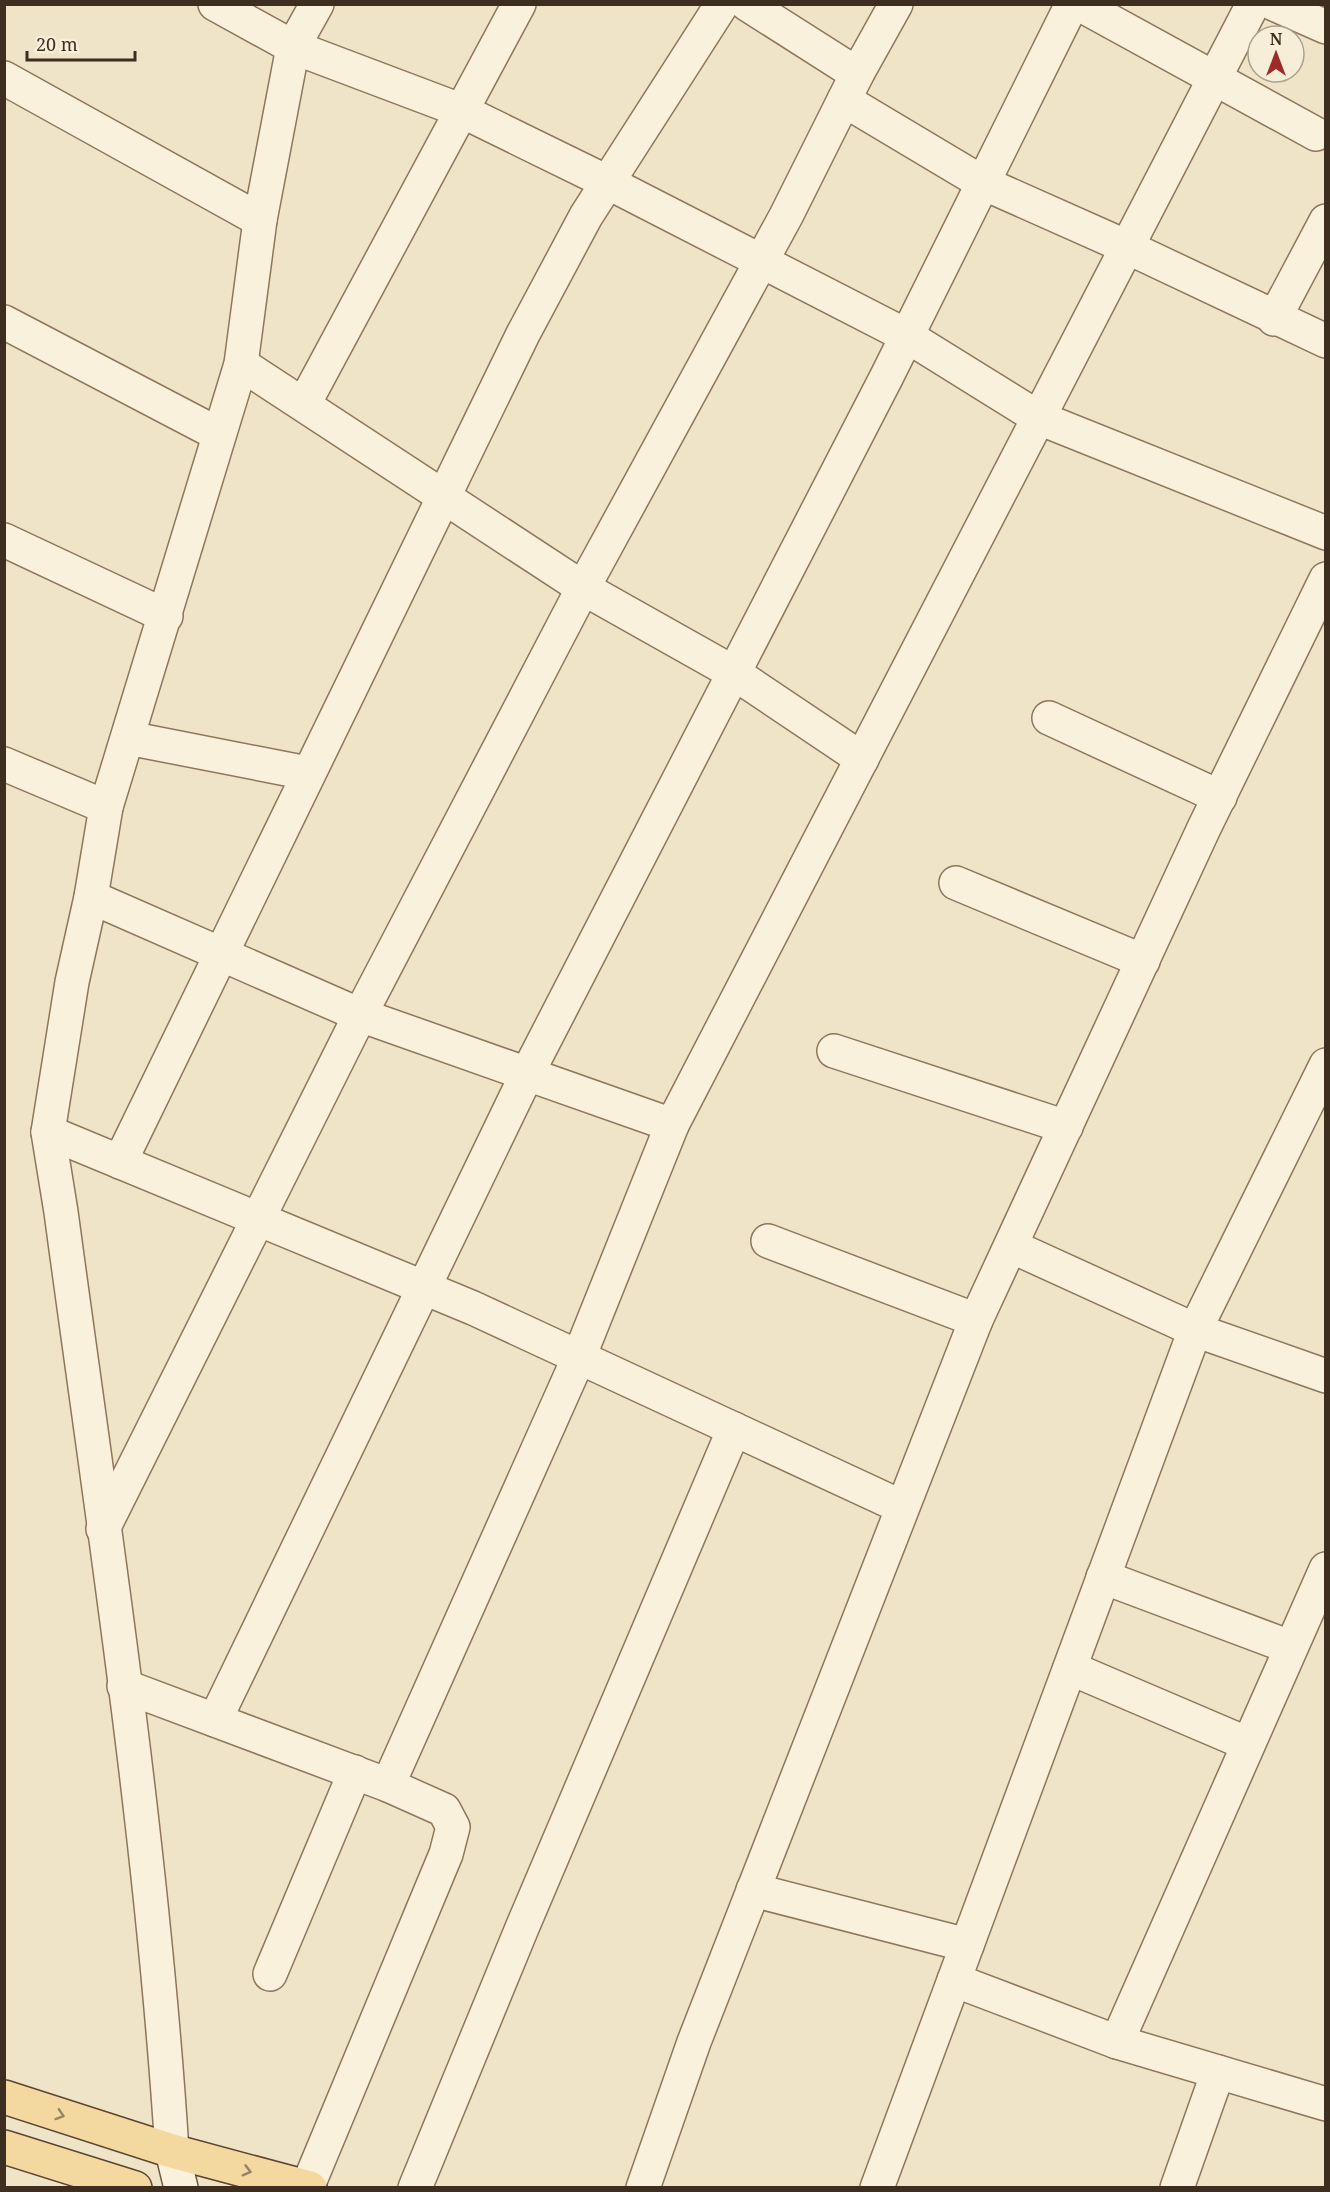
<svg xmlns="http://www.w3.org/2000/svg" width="1330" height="2192" font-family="'Noto Serif',serif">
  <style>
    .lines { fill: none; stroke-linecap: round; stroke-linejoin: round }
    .street-casing { stroke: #8d765c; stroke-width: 36 }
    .secondary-casing { stroke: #6f573f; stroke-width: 36 }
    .primary-casing { stroke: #5b4430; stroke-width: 36 }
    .street { stroke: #faf1dc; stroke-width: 33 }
    .secondary { stroke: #faf1dc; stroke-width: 33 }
    .primary { stroke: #f3d9a0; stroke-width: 33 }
    .oneway { stroke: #988460 }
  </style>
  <rect width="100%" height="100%" fill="#f0e4c8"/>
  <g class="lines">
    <defs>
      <g id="street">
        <polyline points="215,4 293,47 460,110 607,182 907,336 1039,418 1326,533"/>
        <polyline points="747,4 857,74"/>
        <polyline points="1079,4 1316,134"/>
        <polyline points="1274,4 1326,27"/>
        <polyline points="4,78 260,220"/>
        <polyline points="844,100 983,183 1127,247 1326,341"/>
        <polyline points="1274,319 1326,221"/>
        <polyline points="4,322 218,434"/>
        <polyline points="241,364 583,588 734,673 862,759"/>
        <polyline points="304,404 519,4"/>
        <polyline points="4,540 166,616"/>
        <polyline points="1049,718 1220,797"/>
        <polyline points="128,738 307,773"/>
        <polyline points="4,764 106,807"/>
        <polyline points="956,883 1143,961"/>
        <polyline points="91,897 360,1015 672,1125"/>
        <polyline points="834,1051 1066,1127"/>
        <polyline points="48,1132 473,1308 902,1507"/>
        <polyline points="120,1162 523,334 586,216 722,4"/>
        <polyline points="768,1241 976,1320"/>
        <polyline points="1011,1246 1195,1330 1326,1376"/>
        <polyline points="103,1529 360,1015 583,588 786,216 857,74 896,4"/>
        <polyline points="1103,1577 1290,1647"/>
        <polyline points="1070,1668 1248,1744"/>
        <polyline points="124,1686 388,1785 444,1810 453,1827 446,1854 307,2188"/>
        <polyline points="215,1720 527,1074 887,376 1072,4"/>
        <polyline points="388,1785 579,1357 672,1125 1253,4"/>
        <polyline points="753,1890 967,1945"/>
        <polyline points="270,1974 355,1772"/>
        <polyline points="954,1980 1117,2042 1326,2104"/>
        <polyline points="1117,2042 1326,1569"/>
        <path d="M172 2151C152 1836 103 1524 61 1212L48 1132 72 982 91 897 106 807 241 364 260 220 293 47 317 4"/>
        <polyline points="415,2188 522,1928 734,1429"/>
        <polyline points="643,2188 694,2042 976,1320 1204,828 1326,579"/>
        <polyline points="877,2188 1195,1330 1326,1065"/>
        <polyline points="1177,2188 1218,2072"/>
      </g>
      <polyline id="secondary" points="172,2151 181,2188"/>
      <g id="primary">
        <polyline points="4,2097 172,2151 310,2188"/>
        <polyline points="4,2147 135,2188"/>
      </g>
    </defs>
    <!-- street casing -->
    <use href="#street" class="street-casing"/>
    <!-- secondary casing -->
    <use href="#secondary" class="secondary-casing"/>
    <!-- primary casing -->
    <use href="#primary" class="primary-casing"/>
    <!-- street -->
    <use href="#street" class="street"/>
    <!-- secondary -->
    <use href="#secondary" class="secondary"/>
    <!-- primary -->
    <use href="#primary" class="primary"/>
  </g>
  <!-- one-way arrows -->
  <defs><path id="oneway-chevron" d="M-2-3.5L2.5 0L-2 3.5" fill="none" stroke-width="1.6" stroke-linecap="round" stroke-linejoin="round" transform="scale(1.5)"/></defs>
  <g class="oneway">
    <use href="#oneway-chevron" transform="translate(60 2115) rotate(18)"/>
    <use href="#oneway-chevron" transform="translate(247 2171) rotate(15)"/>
  </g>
  <!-- border -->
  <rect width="1330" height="2192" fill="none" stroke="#3d2e20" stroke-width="12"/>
  <!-- north arrow -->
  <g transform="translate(1276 54)"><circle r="28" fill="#f7eed8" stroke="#ada18e" stroke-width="1.5"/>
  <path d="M0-4.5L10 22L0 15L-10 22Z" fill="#9e2a2b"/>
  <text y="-9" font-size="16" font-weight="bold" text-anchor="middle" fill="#3d2e20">N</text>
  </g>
  <!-- scale -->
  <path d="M27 51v9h108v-9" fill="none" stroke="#3d2e20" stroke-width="3"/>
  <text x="36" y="51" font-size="18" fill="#3d2e20" stroke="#f7eed8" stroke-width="4.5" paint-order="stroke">20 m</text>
</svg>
